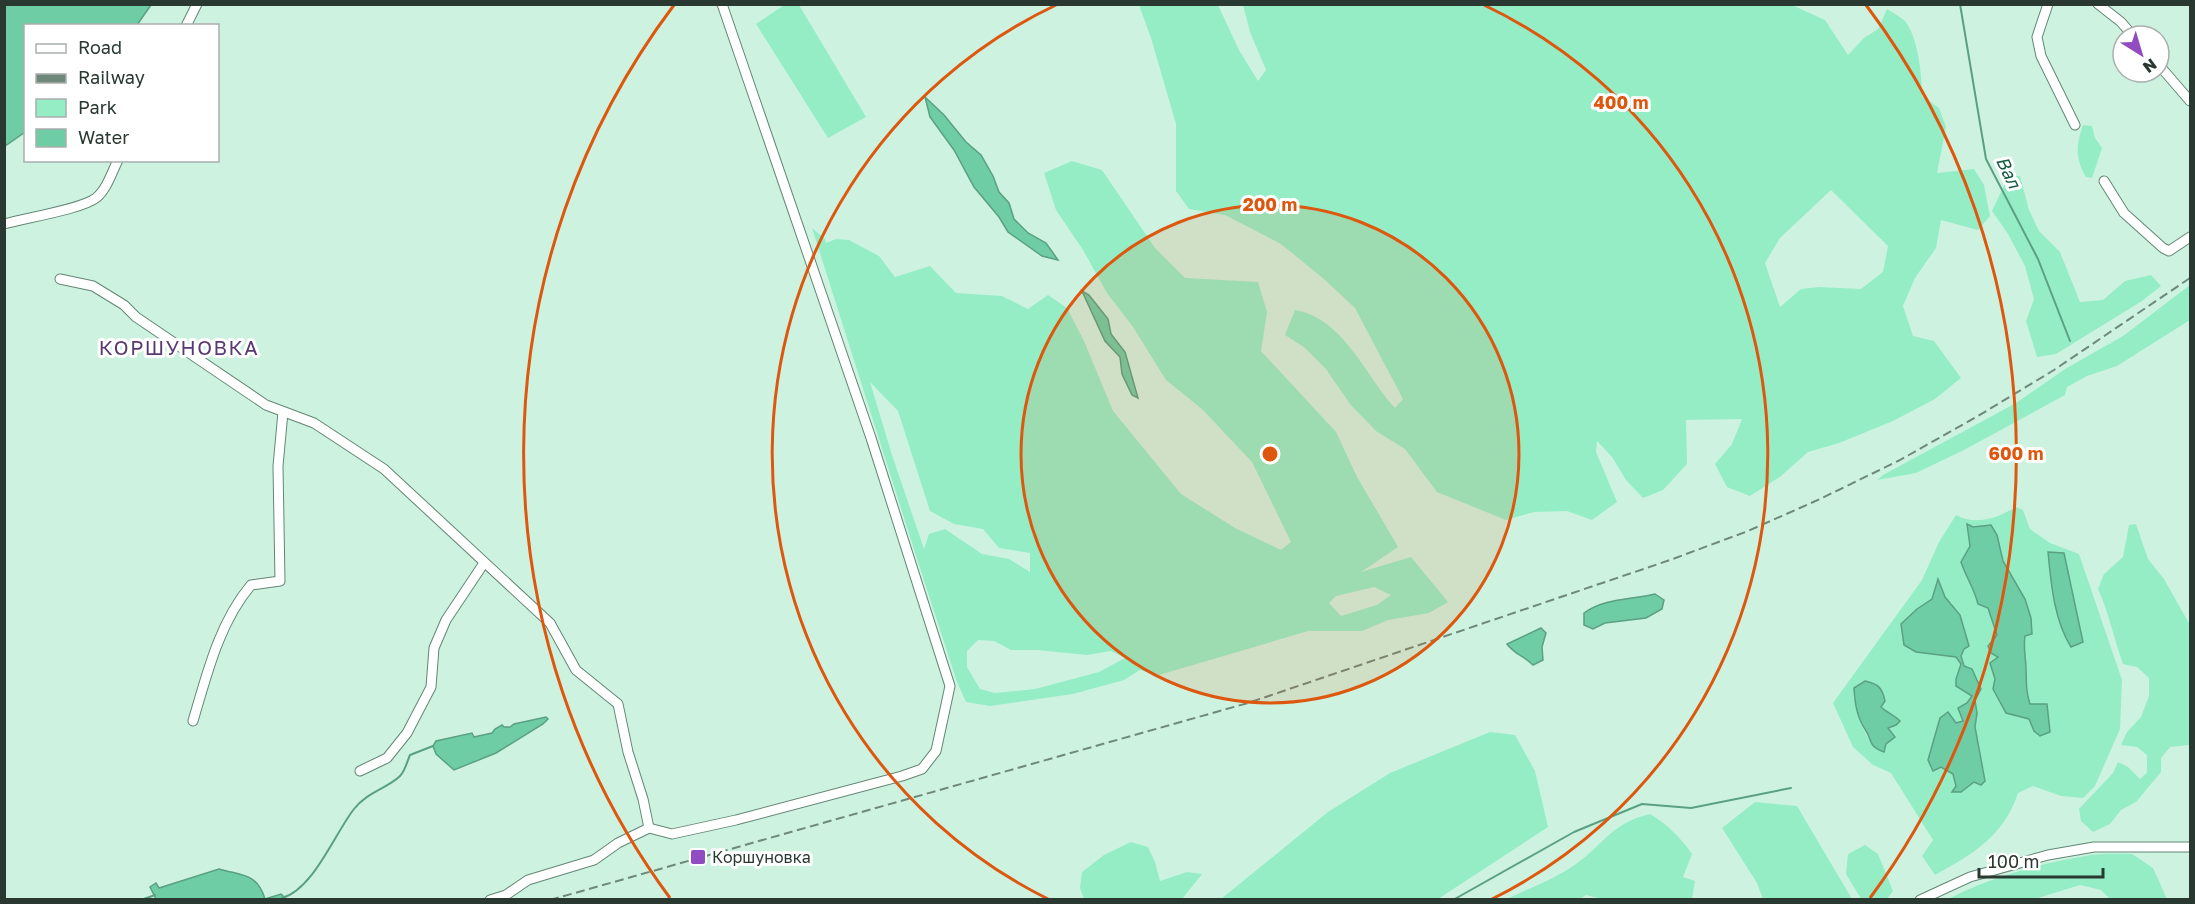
<svg xmlns="http://www.w3.org/2000/svg" width="2195" height="904" font-family="'Golos Text',sans-serif">
  <style>
    .green { fill: #95edc6; fill-rule: evenodd }
    .water { fill: #6fcda5; stroke: #5aa082; stroke-width: 1.5 }
    .lines { fill: none; stroke-linecap: round; stroke-linejoin: round }
    .stream { stroke: #5aa082; stroke-width: 2 }
    .minor-casing { stroke: #638675; stroke-width: 11 }
    .minor { stroke: #fff; stroke-width: 9 }
    .rail { stroke: #6f887c; stroke-width: 2; stroke-dasharray: 9 4.5; stroke-linecap: butt }
    .ring { fill: none; stroke: #de570e; stroke-width: 3 }
    .poi-dot { fill: #904cc0; stroke: #fff; stroke-width: 2 }
    .labels { text-anchor: middle; dominant-baseline: central; stroke-width: 6; stroke-linejoin: round; paint-order: stroke }
    .poi-label { font-size: 16px; fill: #293831; stroke: #fff; text-anchor: start }
    .water-label { font-size: 18px; font-style: italic; fill: #155e44; stroke: #fff }
    .quarter-label { font-size: 20px; letter-spacing: 1.5px; fill: #5a3973; stroke: #fff }
    .centre { fill: #de570e; stroke: #fff; stroke-width: 3 }
    .ring-label { font-size: 18px; text-anchor: middle; font-weight: bold; fill: #de570e; stroke: #fff; stroke-width: 6; stroke-linejoin: round; paint-order: stroke }
  </style>
  <rect width="100%" height="100%" fill="#cdf3e0"/>
  <!-- green -->
  <g class="green">
    <polygon points="784,5 799,5 866,117 828,138 756,24"/>
    <path d="M1139 5H1218L1239 50 1258 81 1266 70 1250 32 1243 5H1792L1825 20 1848 55 1864 38 1878 29 1887 9C1893 13 1899 16 1904 20 1918 35 1922 76 1922 96L1939 108 1946 127 1937 173 1974 169 1984 185 1990 216 1978 230 1941 220 1936 248 1915 278 1903 306 1913 336 1934 341 1961 378 1935 399 1893 421 1839 443 1808 452 1781 476 1750 496 1727 487 1715 464 1732 444 1742 419 1686 420 1687 464 1663 490 1643 498 1626 480 1612 457 1597 441 1596 452 1617 502 1592 520 1567 511 1534 512 1506 520 1437 492 1405 449 1376 431 1350 404 1326 369 1304 347 1285 335 1295 310C1343 318 1365 375 1395 408L1403 399 1355 308 1324 279 1281 244 1225 215 1189 209 1176 191V124L1151 38ZM1831 190 1888 246 1883 272 1861 289 1819 287 1801 289 1780 307 1765 263 1780 238Z"/>
    <path d="M2083 125 2092 126 2095 138 2102 148 2092 178 2086 177C2075 158 2076 145 2083 125Z"/>
    <path d="M1072 161 1102 170 1155 248 1185 278 1258 282 1267 312 1261 351 1336 432 1357 477 1398 547 1361 572 1411 557 1448 602 1429 613 1388 620 1362 631H1308L1159 675 1140 670 1124 680 1073 694 990 706 966 702 957 682 919 565 812 228 825 239 826 243 836 239 849 240 879 256 895 277 930 266 956 293 1002 296 1028 309 1048 295 1067 308 1084 341 1113 411 1181 494 1235 528 1281 550 1291 542 1252 462 1202 409 1166 380 1133 327 1107 293 1083 250 1056 210 1044 173ZM870 382 898 411 930 511 954 524 983 529 999 548 1030 553V572L1009 559 982 554 945 529 929 534 924 549 892 455ZM1374 587 1391 595 1377 605 1341 616 1329 603 1336 596ZM978 640 994 641 1011 650H1037L1087 655 1111 651 1125 658 1099 672 1035 689 995 693 980 689 967 667V651Z"/>
    <polygon points="2009,175 2020,176 2029,210 2039,231 2060,252 2080,302 2103,300 2125,281 2151,275 2161,286 2142,301 2056,354 2037,357 2026,321 2034,299 2025,266 2008,234 1992,211"/>
    <polygon points="2190,285 2190,320 2117,366 2087,376 2067,387 2065,395 1964,450 1916,473 1877,480 1883,475 2016,403 2065,369 2123,336"/>
    <path d="M2016 507 2023 510 2030 529 2050 543 2079 554 2122 680 2120 729 2095 786 2083 798 2061 796 2033 786 2018 793C2004 836 1973 854 1935 875L1922 856 1933 840 1891 773 1873 765 1853 747 1833 703 1922 580 1939 542 1956 515C1976 526 1997 518 2016 507ZM1968 524 1997 535 2003 561 2025 599 2023 650 2026 671 2025 687 2030 704 2034 730 2029 719 2006 713 1990 663 1999 657 1997 636 1988 608 1978 604C1974 588 1967 577 1962 562L1970 546ZM1938 580 1945 597 1952 604 1963 649 1961 655 1964 667 1972 669 1977 713 1975 727 1984 773 1961 792 1957 787 1953 774 1928 760 1940 718 1956 723 1963 721 1967 703 1972 695 1956 679 1961 664 1956 657 1916 652 1904 645 1902 624 1917 609 1932 599ZM1865 681 1886 712 1887 728 1892 738 1886 744 1884 751C1863 745 1856 709 1854 688Z"/>
    <path d="M2136 524 2148 559 2164 579 2190 625V745L2170 747 2161 758V772L2136 802 2121 810 2110 824 2093 832 2081 821 2079 809 2113 773 2118 762 2128 767 2140 779 2147 773V755L2137 747 2121 745 2127 732 2141 717 2149 696V678L2137 667 2123 664C2114 639 2109 613 2098 589L2104 574 2123 557 2129 525Z"/>
    <polygon points="1490,732 1515,735 1535,771 1548,827 1438,899 1221,899 1328,812 1390,773"/>
    <polygon points="1755,802 1797,806 1852,899 1763,899 1757,883 1722,828"/>
    <path d="M1650 814C1667 824 1681 838 1692 854L1683 877 1695 881 1692 899 1606 900 1586 895 1580 899H1507C1527 889 1550 881 1570 868 1602 848 1608 824 1650 814Z"/>
    <polygon points="1131,842 1148,847 1155,862 1160,881 1187,872 1202,874 1182,899 1084,899 1080,888 1082,872 1104,855"/>
    <polygon points="1865,845 1878,854 1893,891 1887,899 1861,899 1846,874 1848,854"/>
    <path d="M2132 854 2153 868 2167 899H2110L2101 890 2080 885 2035 899H1948C1991 877 2038 864 2085 856 2101 853 2117 854 2132 854Z"/>
  </g>
  <!-- water -->
  <g class="water">
    <polygon points="5,4 151,4 151,5 137,25 26,26 25,132 5,146"/>
    <polygon points="925,97 944,115 966,142 981,155 993,176 999,192 1009,203 1014,219 1028,233 1046,243 1058,260 1042,256 1008,232 999,217 974,187 954,150 930,117"/>
    <polygon points="1082,291 1089,295 1108,319 1111,334 1125,352 1138,398 1132,395 1122,374 1120,357 1105,341"/>
    <path d="M1967 524 1973 527 1991 525 1997 535 2003 561 2025 599 2031 618 2032 634 2025 636C2023 648 2026 658 2026 670 2027 685 2025 689 2030 704H2047L2050 732 2040 736 2034 731 2029 719 2006 713 1993 689 1995 679 1990 663 1998 657 1991 653 1988 646 1997 635 1988 608 1978 604C1974 588 1966 577 1961 562L1970 546Z"/>
    <path d="M2048 552 2064 553 2083 642 2071 647C2054 620 2051 583 2048 552Z"/>
    <polygon points="1938,579 1945,597 1960,615 1969,646 1964,649 1961,656 1964,666 1972,669 1981,689 1975,700 1977,713 1975,727 1985,781 1981,785 1974,782 1961,792 1952,792 1956,786 1953,774 1941,767 1933,771 1928,760 1940,718 1948,712 1956,723 1963,721 1958,708 1967,703 1972,696 1956,686 1956,679 1961,664 1956,657 1916,652 1904,645 1901,624 1917,609 1932,599"/>
    <path d="M1655 594 1664 600 1662 609 1646 618 1605 623 1593 629 1584 625V613C1605 598 1630 600 1655 594Z"/>
    <path d="M1541 628 1546 633 1542 647 1543 660 1533 665C1524 656 1514 654 1507 644Z"/>
    <path d="M1865 681C1878 684 1882 687 1885 701L1881 707C1887 713 1893 714 1900 721L1896 725 1888 728 1895 737 1886 744 1884 752C1868 746 1873 742 1866 731 1857 717 1855 705 1854 688Z"/>
    <polygon points="546,717 548,719 543,724 496,753 454,770 436,754 433,746 436,741 472,733 474,737 492,733 495,729 502,725 504,727 510,727 514,724"/>
    <path d="M219 869C243 876 257 873 265 899L281 894 285 898 284 900 156 899 150 887 156 883 159 888Z"/>
  </g>
  <g class="lines">
    <!-- stream -->
    <g class="stream">
      <polyline points="1960,4 1986,159 2038,259 2070,341"/>
      <path d="M282 898C313 890 335 833 354 809 367 792 388 788 400 776 405 771 407 762 410 755L433 746"/>
      <polyline points="141,900 155,895"/>
      <polyline points="1453,900 1574,832 1642,804 1691,808 1791,788"/>
    </g>
    <defs>
      <g id="minor">
        <polyline points="2048,4 2037,37 2041,56 2075,125"/>
        <polyline points="2098,4 2121,22 2133,36"/>
        <polyline points="186,26 197,4"/>
        <polyline points="2159,65 2190,101"/>
        <polyline points="2104,181 2124,213 2163,248 2169,251 2190,237"/>
        <path d="M4 224C25 218 82 209 96 198 107 189 112 172 118 160"/>
        <polyline points="60,279 93,286 124,305 136,317 266,405 314,423 384,469 550,623 576,670 618,704 628,752 643,799 649,828"/>
        <path d="M193 721C207 674 219 623 251 585L280 581 278 466 283 412"/>
        <polyline points="360,771 387,758 407,733 431,687 434,648 446,620 484,563"/>
        <polyline points="490,900 506,895 528,880 594,860 618,843 649,828 672,834 736,820 902,776 922,769 936,751 950,686 871,438 722,4"/>
        <polyline points="1920,900 1970,877 2048,855 2094,847 2190,847"/>
      </g>
    </defs>
    <!-- minor casing -->
    <use href="#minor" class="minor-casing"/>
    <!-- minor -->
    <use href="#minor" class="minor"/>
    <!-- rail -->
    <polyline class="rail" points="550,900 1248,703 1670,560 1748,531 1820,499 1900,460 1978,416 2054,370 2190,278"/>
  </g>
  <!-- distance rings -->
  <circle cx="1270" cy="454" r="249" fill="#de570e" fill-opacity=".12"/>
  <g class="ring">
    <circle cx="1270" cy="454" r="249"/>
    <path d="M1048 899A497 497 0 0 1 1056 5M1484 5A497 497 0 0 1 1492 899"/>
    <path d="M670 898A746 746 0 0 1 674 5M1866 5A746 746 0 0 1 1870 898"/>
  </g>
  <!-- markers -->
  <rect class="poi-dot" x="690" y="849" width="16" height="16" rx="3"/>
  <g class="labels">
    <!-- poi labels -->
    <g class="poi-label">
      <text x="712" y="857">Коршуновка</text>
    </g>
    <!-- water labels -->
    <g class="water-label">
      <text transform="translate(2009 172) rotate(64)">Вал</text>
    </g>
    <!-- quarter labels -->
    <g class="quarter-label">
      <text x="179" y="347">КОРШУНОВКА</text>
    </g>
  </g>
  <circle cx="1270" cy="454" r="9" class="centre"/>
  <g class="ring-label">
    <text x="1621" y="109">400 m</text>
    <text x="1270" y="211">200 m</text>
    <text x="2016" y="460">600 m</text>
  </g>
  <!-- border -->
  <rect width="2195" height="904" fill="none" stroke="#293831" stroke-width="12"/>
  <!-- legend -->
  <rect x="24" y="24" width="195" height="138" fill="#ffffff" stroke="#a9afad" stroke-width="1.5"/>
  <rect x="36" y="44" width="30" height="9" fill="#ffffff" stroke="#a9afad" stroke-width="1.5"/>
  <text x="78" y="54" font-size="18" fill="#293831">Road</text>
  <rect x="36" y="74" width="30" height="9" fill="#6f887c" stroke="#a9afad" stroke-width="1.5"/>
  <text x="78" y="84" font-size="18" fill="#293831">Railway</text>
  <rect x="36" y="99" width="30" height="18" fill="#95edc6" stroke="#a9afad" stroke-width="1.5"/>
  <text x="78" y="114" font-size="18" fill="#293831">Park</text>
  <rect x="36" y="129" width="30" height="18" fill="#6fcda5" stroke="#a9afad" stroke-width="1.5"/>
  <text x="78" y="144" font-size="18" fill="#293831">Water</text>
  <!-- north arrow -->
  <g transform="translate(2141 54) rotate(143)"><circle r="28" fill="#ffffff" stroke="#a9afad" stroke-width="1.5"/>
  <path d="M0-4.5L10 22L0 15L-10 22Z" fill="#904cc0"/>
  <text y="-9" font-size="16" font-weight="bold" text-anchor="middle" fill="#293831">N</text>
  </g>
  <!-- scale -->
  <path d="M1979 868v9h124v-9" fill="none" stroke="#293831" stroke-width="3"/>
  <text x="1988" y="868" font-size="18" fill="#293831" stroke="#ffffff" stroke-width="4.5" paint-order="stroke">100 m</text>
</svg>
